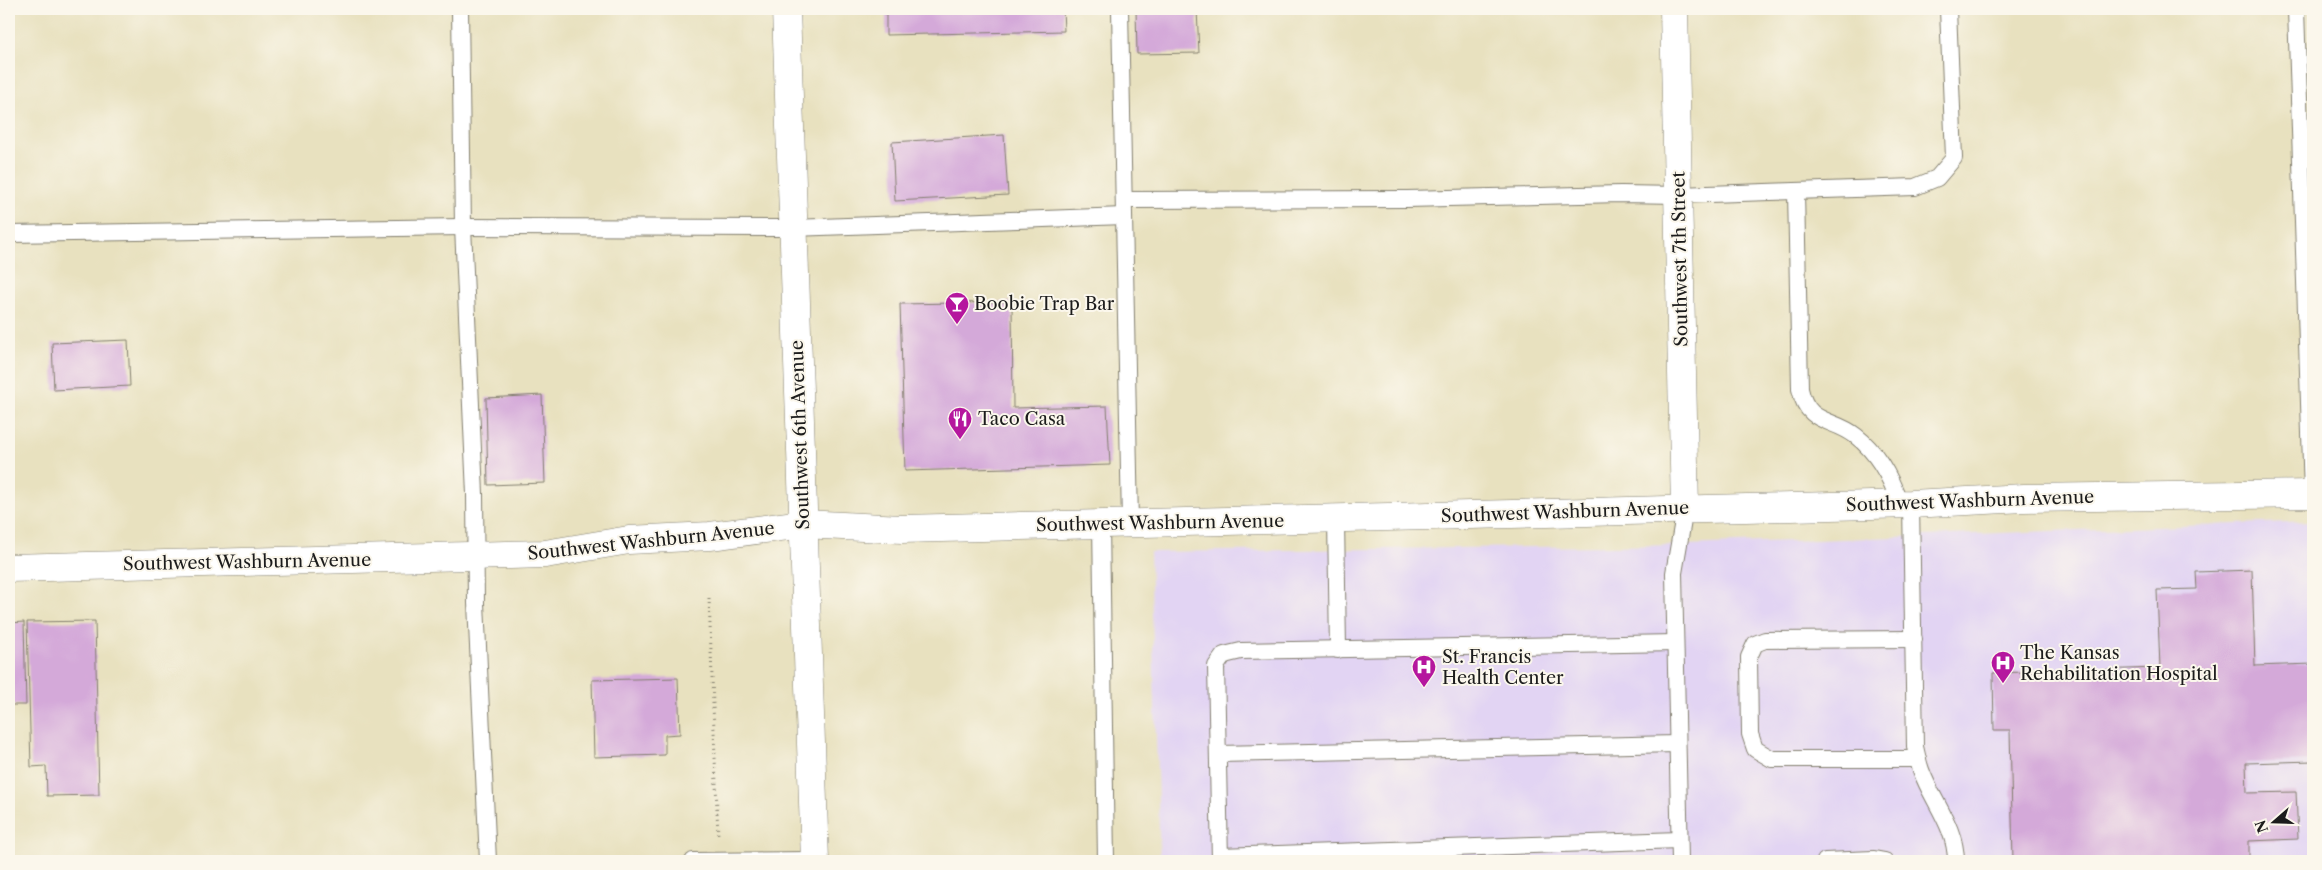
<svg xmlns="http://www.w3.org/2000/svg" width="2322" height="870" font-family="'Libre Caslon Text',serif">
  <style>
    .built { fill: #e2d4f3 }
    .building { fill: #d4a9d9 }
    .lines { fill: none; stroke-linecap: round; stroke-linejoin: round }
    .service-casing { stroke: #827e6e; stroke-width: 18 }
    .minor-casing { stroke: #827e6e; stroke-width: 29 }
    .tertiary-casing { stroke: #827e6e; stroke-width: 29 }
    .secondary-casing { stroke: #827e6e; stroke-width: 29 }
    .path { stroke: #827e6e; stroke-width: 3; stroke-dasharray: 1 4; stroke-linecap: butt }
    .service { stroke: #fff; stroke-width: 16 }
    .minor { stroke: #fff; stroke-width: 28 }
    .tertiary { stroke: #fff; stroke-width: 28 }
    .secondary { stroke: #fff; stroke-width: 28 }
    .labels { text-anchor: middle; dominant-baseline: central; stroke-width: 4; stroke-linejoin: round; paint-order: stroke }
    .street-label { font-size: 18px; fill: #1c1c1c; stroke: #fbf7ec }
    .poi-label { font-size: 18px; fill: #1c1c1c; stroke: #fbf7ec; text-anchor: start }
  </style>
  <rect width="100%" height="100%" fill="#fbf7ec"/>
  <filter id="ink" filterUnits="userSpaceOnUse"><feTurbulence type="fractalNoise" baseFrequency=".02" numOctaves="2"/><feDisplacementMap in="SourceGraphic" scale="10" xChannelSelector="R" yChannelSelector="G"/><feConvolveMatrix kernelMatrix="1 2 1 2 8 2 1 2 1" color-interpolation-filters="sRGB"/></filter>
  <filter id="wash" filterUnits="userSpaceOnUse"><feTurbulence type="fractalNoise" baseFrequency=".0096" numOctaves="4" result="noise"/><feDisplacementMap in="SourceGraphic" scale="20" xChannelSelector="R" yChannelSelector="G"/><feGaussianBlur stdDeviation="1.12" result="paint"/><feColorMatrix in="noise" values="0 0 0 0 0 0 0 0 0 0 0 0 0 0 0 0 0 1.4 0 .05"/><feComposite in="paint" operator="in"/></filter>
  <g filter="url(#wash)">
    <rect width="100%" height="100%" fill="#e8e1bf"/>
    <!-- built -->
    <polygon class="built" points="2313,521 2313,861 1160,861 1150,552 1686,545"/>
    <g id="blocks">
      <!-- building -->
      <g class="building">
        <polygon points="886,9 1063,9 1064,31 886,35"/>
        <polygon points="1136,9 1197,9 1199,53 1137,54"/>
        <polygon points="1004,135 1008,195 895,201 892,142"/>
        <polygon points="1012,302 1013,408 1107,406 1110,465 905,471 900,304"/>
        <polygon points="128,340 130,386 54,390 52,343"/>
        <polygon points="542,395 545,483 488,485 486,398"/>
        <polygon points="2252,570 2255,666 2313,664 2313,761 2246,763 2247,793 2296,792 2298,839 2249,841 2249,861 2013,861 2010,730 1994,730 1993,673 2160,668 2157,590 2197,589 2196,572"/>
        <polygon points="95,621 99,795 47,796 46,766 31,767 27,622"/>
        <polygon points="24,622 26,705 9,705 9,623"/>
        <polygon points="678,678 680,734 665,735 665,755 594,757 592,680"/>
      </g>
    </g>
  </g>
  <g filter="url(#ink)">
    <use href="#blocks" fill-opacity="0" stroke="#827e6e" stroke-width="1"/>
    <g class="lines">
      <defs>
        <g id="service">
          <polyline points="460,9 463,227 475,494 476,603 488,861"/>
          <polyline points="1120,9 1130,523"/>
          <polyline points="2296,9 2312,494"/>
          <path d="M1796 191 1800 389C1808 426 1832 417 1856 436 1878 453 1891 478 1900 504"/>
          <polyline points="1124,200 1407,199 1621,194 1679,195 1915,187 1937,178 1954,158 1948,9"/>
          <polyline points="9,234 463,227 793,228 1124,216"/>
          <path d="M1911 504 1915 747C1917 754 1918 762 1921 770 1932 801 1956 827 1956 861"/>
          <polyline points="1336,519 1338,650"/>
          <polyline points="1101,524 1106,861"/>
          <polyline points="1914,639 1765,640 1755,644 1749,657 1750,734 1755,749 1772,759 1918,759"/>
          <polyline points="1218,754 1677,744"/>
          <polyline points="1220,856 1679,840"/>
          <polyline points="693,861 815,860"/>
          <polyline points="1220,861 1216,666 1224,655 1241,651 1675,643"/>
          <polyline points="1680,861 1674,573 1685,509"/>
          <polyline points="1825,861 1874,859 1885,861"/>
        </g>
        <polyline id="minor" points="1674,9 1685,509"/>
        <polyline id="tertiary" points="9,568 545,554 629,540 710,536 803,524"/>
        <g id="secondary">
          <polyline points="786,9 815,861"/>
          <polyline points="803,524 902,529 1911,504 2024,498 2313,494"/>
        </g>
      </defs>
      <!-- service casing -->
      <use href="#service" class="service-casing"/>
      <!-- minor casing -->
      <use href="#minor" class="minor-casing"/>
      <!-- tertiary casing -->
      <use href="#tertiary" class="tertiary-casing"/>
      <!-- secondary casing -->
      <use href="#secondary" class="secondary-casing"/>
      <!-- path -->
      <polyline class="path" points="709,598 718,836"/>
      <!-- service -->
      <use href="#service" class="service"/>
      <!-- minor -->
      <use href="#minor" class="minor"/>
      <!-- tertiary -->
      <use href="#tertiary" class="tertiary"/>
      <!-- secondary -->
      <use href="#secondary" class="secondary"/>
    </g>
  </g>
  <!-- icons -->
  <defs>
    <symbol id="bar-pin" viewBox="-11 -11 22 30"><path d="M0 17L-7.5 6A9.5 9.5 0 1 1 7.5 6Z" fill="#b5179e" stroke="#fbf7ec"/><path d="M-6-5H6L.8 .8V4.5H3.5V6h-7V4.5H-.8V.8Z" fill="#fff"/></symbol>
    <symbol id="restaurant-pin" viewBox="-11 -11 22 30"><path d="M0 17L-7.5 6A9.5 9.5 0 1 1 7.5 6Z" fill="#b5179e" stroke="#fbf7ec"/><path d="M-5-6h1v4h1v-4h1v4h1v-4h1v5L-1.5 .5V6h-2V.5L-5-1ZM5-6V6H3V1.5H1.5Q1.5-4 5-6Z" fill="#fff"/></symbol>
    <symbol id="hospital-pin" viewBox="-11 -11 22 30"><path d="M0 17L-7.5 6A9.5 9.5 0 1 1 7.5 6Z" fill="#b5179e" stroke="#fbf7ec"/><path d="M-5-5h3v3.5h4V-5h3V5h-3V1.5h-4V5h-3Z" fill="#fff"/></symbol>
  </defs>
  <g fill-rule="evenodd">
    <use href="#bar-pin" x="943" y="290" width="28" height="38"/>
    <use href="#restaurant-pin" x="946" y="405" width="28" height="38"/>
    <use href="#hospital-pin" x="1989" y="649" width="28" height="38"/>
    <use href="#hospital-pin" x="1410" y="653" width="28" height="38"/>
  </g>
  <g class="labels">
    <!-- street labels -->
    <g class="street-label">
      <text transform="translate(1680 259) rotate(-91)">Southwest 7th Street</text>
      <text transform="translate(800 435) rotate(-92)">Southwest 6th Avenue</text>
      <text transform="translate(1970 501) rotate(-2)">Southwest Washburn Avenue</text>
      <text transform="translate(1565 512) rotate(-2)">Southwest Washburn Avenue</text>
      <text transform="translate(1160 523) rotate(-1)">Southwest Washburn Avenue</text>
      <text transform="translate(651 541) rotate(-6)">Southwest Washburn Avenue</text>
      <text transform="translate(247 562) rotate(-1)">Southwest Washburn Avenue</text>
    </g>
    <!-- poi labels -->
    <g class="poi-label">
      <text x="974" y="304">Boobie Trap Bar</text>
      <text x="978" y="419">Taco Casa</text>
      <text x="2020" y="653">The Kansas<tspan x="2020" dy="21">Rehabilitation Hospital</tspan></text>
      <text x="1442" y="657">St. Francis<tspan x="1442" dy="21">Health Center</tspan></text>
    </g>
  </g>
  <!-- margin -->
  <rect width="2322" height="870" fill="none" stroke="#fbf7ec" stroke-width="30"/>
  <!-- north arrow -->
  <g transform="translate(2274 822) rotate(250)" stroke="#fbf7ec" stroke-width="4" paint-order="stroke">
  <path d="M0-4L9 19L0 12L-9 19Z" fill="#1c1c1c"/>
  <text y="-8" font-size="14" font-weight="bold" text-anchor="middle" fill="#1c1c1c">N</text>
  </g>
</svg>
